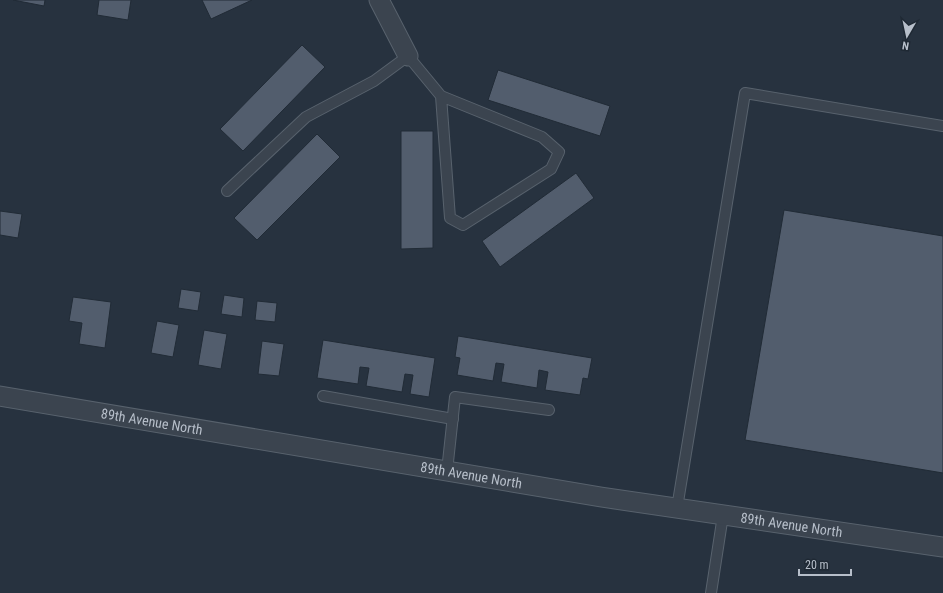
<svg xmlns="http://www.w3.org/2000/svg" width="943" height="593" font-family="'Roboto Condensed',sans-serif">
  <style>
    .building { fill: #525d6d; stroke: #212b36 }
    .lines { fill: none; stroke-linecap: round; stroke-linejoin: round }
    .lane-casing { stroke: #58626d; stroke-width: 12 }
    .street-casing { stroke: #58626d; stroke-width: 21 }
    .lane { stroke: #3b444f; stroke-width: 10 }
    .street { stroke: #3b444f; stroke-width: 19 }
    .labels { text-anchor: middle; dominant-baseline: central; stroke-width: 3; stroke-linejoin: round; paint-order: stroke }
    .street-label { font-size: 14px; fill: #b7bfca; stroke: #1f2934 }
  </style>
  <rect width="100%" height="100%" fill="#27323f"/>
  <!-- building -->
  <g class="building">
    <polygon points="13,0 45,0 44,6"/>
    <polygon points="99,0 131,0 128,20 97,15"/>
    <polygon points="202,0 252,0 211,19"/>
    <polygon points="302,45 325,67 243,151 220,129"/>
    <polygon points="498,70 610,106 600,136 488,100"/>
    <polygon points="401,131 433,131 433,248 401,249"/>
    <polygon points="317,134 340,157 257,240 234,218"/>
    <polygon points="576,173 594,198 500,267 482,241"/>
    <polygon points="784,210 943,236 943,473 745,440"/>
    <polygon points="0,211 22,214 18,238 0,235"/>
    <polygon points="181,289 201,292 198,311 178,308"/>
    <polygon points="224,295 244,298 242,317 221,314"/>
    <polygon points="73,297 111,302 105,348 79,344 82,323 69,321"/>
    <polygon points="257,301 277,303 275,322 255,320"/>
    <polygon points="157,321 179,325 173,357 151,353"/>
    <polygon points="204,330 227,334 221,369 198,365"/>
    <polygon points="458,336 592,358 588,379 583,378 580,395 545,390 548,372 539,370 537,388 501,382 504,364 496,363 493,381 457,375 460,358 455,357"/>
    <polygon points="323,340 435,358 429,397 410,394 413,375 405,374 402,392 366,386 369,368 360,367 358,384 317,378"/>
    <polygon points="262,341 284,344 279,376 258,374"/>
  </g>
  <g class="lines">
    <defs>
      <g id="lane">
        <polyline points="227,191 306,117 374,81 408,56 441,96 450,218 463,225 551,169 559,152 542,137 441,96"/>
        <polyline points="323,396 453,419"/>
        <polyline points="447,471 455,397 549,410"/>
        <polyline points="677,508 745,93 943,126"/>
        <polyline points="711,593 723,515"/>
      </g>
      <g id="street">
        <polyline points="379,0 408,56"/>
        <path id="s1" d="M0 396 601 497 943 547"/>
      </g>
    </defs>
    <!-- lane casing -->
    <use href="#lane" class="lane-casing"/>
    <!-- street casing -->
    <use href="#street" class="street-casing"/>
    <!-- lane -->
    <use href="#lane" class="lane"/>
    <!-- street -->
    <use href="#street" class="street"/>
  </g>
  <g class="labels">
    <!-- street labels -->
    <g class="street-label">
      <text stroke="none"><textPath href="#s1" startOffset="154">89th Avenue North</textPath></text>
      <text stroke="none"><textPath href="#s1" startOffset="478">89th Avenue North</textPath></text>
      <text stroke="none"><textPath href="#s1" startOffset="802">89th Avenue North</textPath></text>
    </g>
  </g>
  <!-- north arrow -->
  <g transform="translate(907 36) rotate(189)" stroke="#1f2934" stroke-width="3" paint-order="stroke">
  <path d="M0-3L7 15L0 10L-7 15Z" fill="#b7bfca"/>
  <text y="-6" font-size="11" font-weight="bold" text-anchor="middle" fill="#b7bfca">N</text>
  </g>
  <!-- scale -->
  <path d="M799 569v6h52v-6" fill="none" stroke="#b7bfca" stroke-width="2"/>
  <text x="805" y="569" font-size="12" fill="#b7bfca" stroke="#1f2934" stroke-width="3" paint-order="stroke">20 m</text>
</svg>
